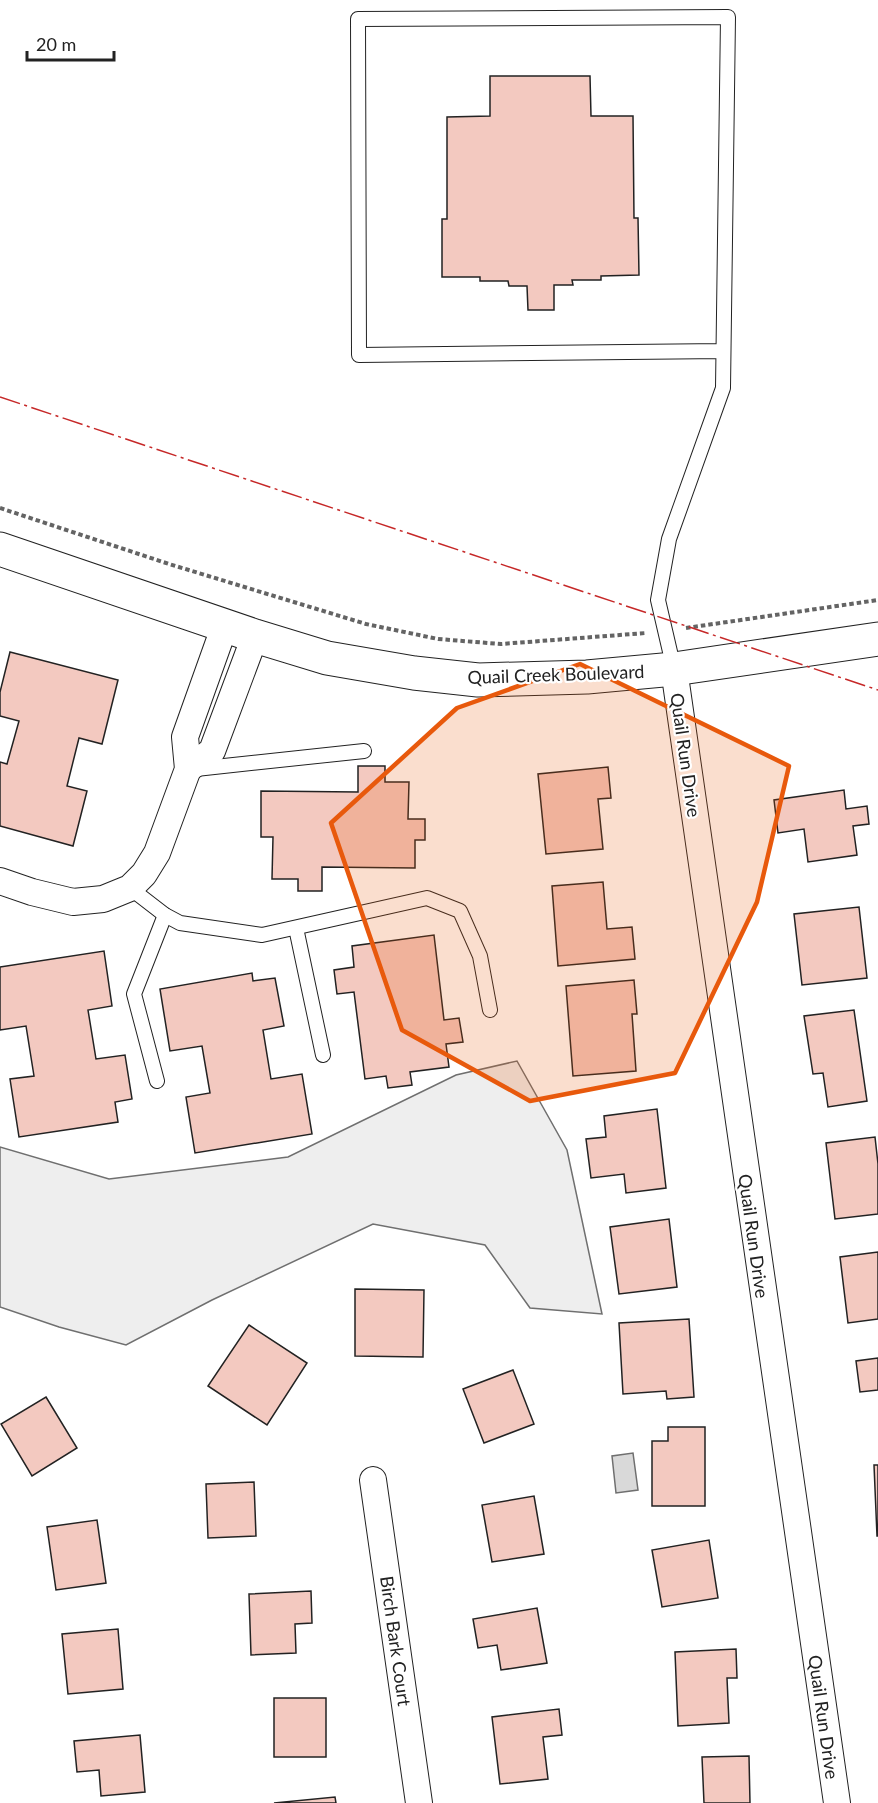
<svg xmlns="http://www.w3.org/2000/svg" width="878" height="1803" font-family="Lato,sans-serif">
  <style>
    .green { fill: #eee; stroke: #6f6f6f; stroke-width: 1.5 }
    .water { fill: #d9d9d9; stroke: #6f6f6f; stroke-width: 1.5 }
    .building { fill: #f3c9c0; stroke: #222; stroke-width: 1.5 }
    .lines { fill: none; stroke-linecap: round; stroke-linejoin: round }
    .lane-casing { stroke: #222; stroke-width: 16 }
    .street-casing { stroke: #222; stroke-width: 28 }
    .secondary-casing { stroke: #222; stroke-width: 35 }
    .path { stroke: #646464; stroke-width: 4; stroke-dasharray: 4.5 3; stroke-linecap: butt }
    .lane { stroke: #fff; stroke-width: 14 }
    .street { stroke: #fff; stroke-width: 26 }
    .secondary { stroke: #fff; stroke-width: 33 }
    .power { stroke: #c62828; stroke-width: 1.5; stroke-dasharray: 21 4.5 3 4.5; stroke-linecap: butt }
    .marked { fill: #e8590c; fill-opacity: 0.2; stroke: #e8590c; stroke-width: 4.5; stroke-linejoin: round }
    .labels { text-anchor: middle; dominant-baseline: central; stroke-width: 4.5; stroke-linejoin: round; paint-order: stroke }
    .street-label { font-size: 18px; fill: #222; stroke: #fff }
  </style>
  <rect width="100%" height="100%" fill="#fff"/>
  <!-- green -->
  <polygon class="green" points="517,1061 567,1150 602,1314 530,1308 485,1245 373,1224 212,1300 126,1345 59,1327 0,1307 0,1147 109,1179 288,1157 456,1075"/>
  <!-- water -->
  <polygon class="water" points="633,1453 638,1490 616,1493 612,1456"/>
  <!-- building -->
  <g class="building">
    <polygon points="490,76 590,76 591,116 633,116 634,218 638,218 639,275 601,276 601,280 572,280 573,285 554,285 554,310 528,310 527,286 509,286 508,281 480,281 480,277 442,277 442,219 447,219 447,117 490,116"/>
    <polygon points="10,652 118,680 102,744 79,738 67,786 87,791 73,846 0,826 0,762 7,764 19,721 0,716 0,692"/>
    <polygon points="358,766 385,766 385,782 409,782 408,819 425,819 425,840 415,840 415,868 322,867 322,891 298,891 298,879 272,879 273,837 261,837 261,791 358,792"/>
    <polygon points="608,767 611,798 598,799 603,849 546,854 538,774"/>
    <polygon points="844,790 846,809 867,806 869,824 853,826 857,855 808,862 804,829 778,833 774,800"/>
    <polygon points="603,882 607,929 632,927 635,959 558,966 552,886"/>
    <polygon points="859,907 867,978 802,985 794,914"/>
    <polygon points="434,935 444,1020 459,1018 463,1042 446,1044 449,1067 410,1072 412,1085 388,1088 386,1076 365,1079 354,992 337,994 334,970 354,967 352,946"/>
    <polygon points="104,951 112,1006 88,1010 96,1059 125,1055 132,1099 115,1102 118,1122 19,1137 10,1079 34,1076 26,1026 0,1030 0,967"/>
    <polygon points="252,973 253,981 275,978 284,1026 263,1030 271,1079 302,1074 312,1134 195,1153 186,1097 210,1093 202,1046 170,1051 160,989"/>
    <polygon points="634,980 637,1014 632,1014 636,1071 573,1076 566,986"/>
    <polygon points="854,1010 867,1101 828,1107 823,1073 813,1074 804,1016"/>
    <polygon points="657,1109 666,1188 626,1193 624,1174 591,1178 586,1139 606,1137 604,1116"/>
    <polygon points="875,1137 878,1164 878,1214 835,1219 826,1143"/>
    <polygon points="669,1219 677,1287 619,1294 610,1227"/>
    <polygon points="878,1252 878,1319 848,1323 840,1257"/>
    <polygon points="355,1289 424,1290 423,1357 355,1356"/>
    <polygon points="689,1319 694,1397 667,1399 666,1391 623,1394 619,1323"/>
    <polygon points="249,1325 307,1363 267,1425 208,1386"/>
    <polygon points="878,1358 878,1390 860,1392 856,1361"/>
    <polygon points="513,1370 534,1424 484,1443 463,1389"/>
    <polygon points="46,1397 77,1448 32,1476 1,1424"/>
    <polygon points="668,1427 705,1427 705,1506 652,1506 652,1441 668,1441"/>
    <polygon points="874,1465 878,1465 878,1536 877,1536"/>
    <polygon points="254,1482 256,1536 208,1538 206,1484"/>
    <polygon points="534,1496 544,1554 492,1562 482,1505"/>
    <polygon points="97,1520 106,1583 56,1590 47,1527"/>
    <polygon points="709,1540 718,1598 662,1607 652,1550"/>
    <polygon points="311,1591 312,1623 295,1624 296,1653 251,1655 249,1594"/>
    <polygon points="537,1608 547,1663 501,1670 497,1645 478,1648 473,1619"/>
    <polygon points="118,1629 123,1689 68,1694 62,1634"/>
    <polygon points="736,1649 737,1678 727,1678 729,1723 678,1726 675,1652"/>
    <rect x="274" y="1698" width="52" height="59"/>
    <polygon points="559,1709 562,1735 543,1737 548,1779 500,1784 492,1717"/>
    <polygon points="140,1735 145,1792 101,1796 99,1770 77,1772 74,1741"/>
    <polygon points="749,1756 750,1803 704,1803 702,1757"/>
    <polygon points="335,1797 336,1803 274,1803"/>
  </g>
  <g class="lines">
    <defs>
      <g id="lane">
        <polyline points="674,669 658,600 669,539 723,388 728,17 358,19 359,355 723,351"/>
        <polyline points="196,769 364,751"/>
        <polyline points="130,888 165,915 180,923 262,935 427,898 460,911 480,956 490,1010"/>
        <polyline points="296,928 323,1055"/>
        <polyline points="157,1081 134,994 165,915"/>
      </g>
      <g id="street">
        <polyline points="674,669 837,1803"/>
        <polyline points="188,769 212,751 255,636"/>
        <polyline points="0,881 32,892 73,902 103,899 130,888 144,874 157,853 188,769 185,737 225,625"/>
        <polyline points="373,1480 419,1803"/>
      </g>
      <polyline id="secondary" points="0,549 255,636 327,658 414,673 478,680 587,677 674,669 878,639"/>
    </defs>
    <!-- lane casing -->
    <use href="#lane" class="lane-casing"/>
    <!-- street casing -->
    <use href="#street" class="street-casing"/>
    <!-- secondary casing -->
    <use href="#secondary" class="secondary-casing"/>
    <!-- path -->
    <g class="path">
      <polyline points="0,508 169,564 366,624 438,639 501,644 646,633"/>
      <polyline points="686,628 878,600"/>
    </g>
    <!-- lane -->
    <use href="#lane" class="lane"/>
    <!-- street -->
    <use href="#street" class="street"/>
    <!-- secondary -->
    <use href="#secondary" class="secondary"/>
    <!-- power -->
    <polyline class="power" points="0,397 878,690"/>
  </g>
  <!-- marked area -->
  <path class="marked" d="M580 664 789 766 757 902 675 1073 530 1101 402 1030 331 823 457 708Z"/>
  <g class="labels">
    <!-- street labels -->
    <g class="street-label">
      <text transform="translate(556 674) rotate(-2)">Quail Creek Boulevard</text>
      <text transform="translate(686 755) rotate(82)">Quail Run Drive</text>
      <text transform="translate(754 1236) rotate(82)">Quail Run Drive</text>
      <text transform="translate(396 1641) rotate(82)">Birch Bark Court</text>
      <text transform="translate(824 1717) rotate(82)">Quail Run Drive</text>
    </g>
  </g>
  <!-- scale -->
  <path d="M27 51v9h87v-9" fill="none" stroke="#222222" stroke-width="3"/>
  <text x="36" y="51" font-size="18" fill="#222222" stroke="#ffffff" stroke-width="4.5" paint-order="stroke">20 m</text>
</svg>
